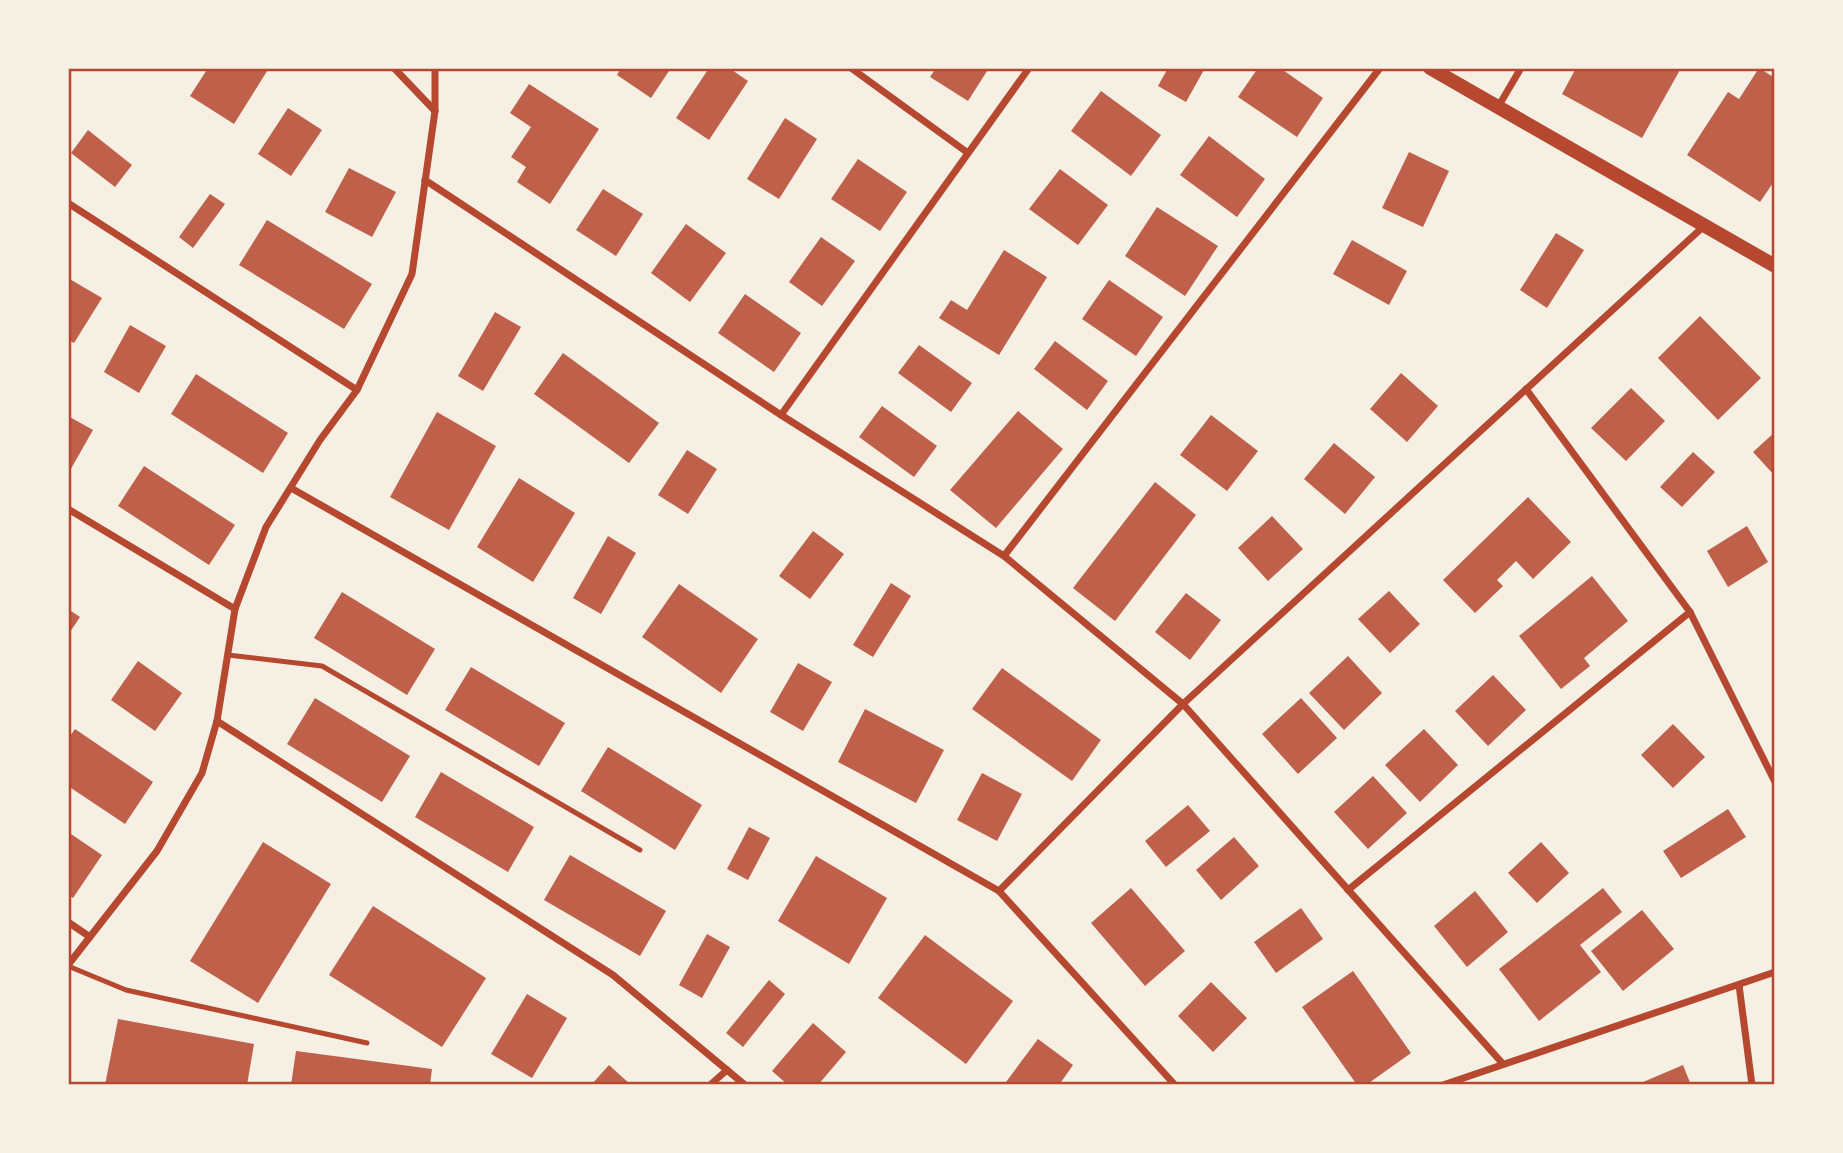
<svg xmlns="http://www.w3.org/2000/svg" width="1843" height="1153" font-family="Signika,sans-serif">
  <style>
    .building { fill: #bf614a }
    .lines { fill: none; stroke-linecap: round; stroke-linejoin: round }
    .service { stroke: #b5482f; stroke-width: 5 }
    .minor { stroke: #b5482f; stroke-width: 7 }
    .secondary { stroke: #b5482f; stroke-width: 14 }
    .neatline { fill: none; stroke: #b5482f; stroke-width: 2.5 }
  </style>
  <rect width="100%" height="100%" fill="#f6efe4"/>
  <!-- building -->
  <g class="building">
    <polygon points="208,68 269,68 234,124 190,96"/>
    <polygon points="621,68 671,68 651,98 617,75"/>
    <polygon points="709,68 729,68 748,81 709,140 676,118"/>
    <polygon points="936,68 989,68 968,101 930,77"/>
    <polygon points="1168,68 1205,68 1186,102 1158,86"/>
    <polygon points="1258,68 1280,68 1323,98 1297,137 1238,97"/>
    <polygon points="1576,68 1681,68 1642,138 1562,94"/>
    <polygon points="1759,68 1775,78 1775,180 1760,202 1687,155 1728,92 1739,99"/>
    <polygon points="529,84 599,129 550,204 517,182 526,167 511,157 531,127 510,113"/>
    <polygon points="1101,91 1161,135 1131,176 1071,131"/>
    <polygon points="288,108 322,130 291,176 258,154"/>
    <polygon points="785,118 817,139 779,199 747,179"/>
    <polygon points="88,130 132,165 115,187 71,153"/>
    <polygon points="1209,136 1265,179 1237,217 1180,175"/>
    <polygon points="1409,152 1449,171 1423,227 1382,208"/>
    <polygon points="858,159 907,192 880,231 831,199"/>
    <polygon points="349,168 396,192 372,237 325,212"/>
    <polygon points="1060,169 1108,205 1078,245 1029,209"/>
    <polygon points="603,189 643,214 616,256 576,230"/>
    <polygon points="210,194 225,204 193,248 179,237"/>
    <polygon points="1157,207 1218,246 1185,296 1125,256"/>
    <polygon points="267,220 372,284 344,329 239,265"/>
    <polygon points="686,224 726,253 690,302 651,273"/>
    <polygon points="1556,233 1584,250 1547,308 1520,290"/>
    <polygon points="821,237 855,261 822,306 789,282"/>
    <polygon points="1352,240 1407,271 1389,305 1333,274"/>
    <polygon points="1004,250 1047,277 999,355 939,318 951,300 967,310"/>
    <polygon points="68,278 102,298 74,343 68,340"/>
    <polygon points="1109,280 1163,317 1136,356 1082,319"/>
    <polygon points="745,294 801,333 774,372 718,333"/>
    <polygon points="495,312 521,327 483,391 458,376"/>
    <polygon points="1700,316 1761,378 1718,420 1658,358"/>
    <polygon points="130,325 166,346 139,393 104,372"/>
    <polygon points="1055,341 1108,381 1087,410 1034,369"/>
    <polygon points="919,345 972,383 951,412 898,373"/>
    <polygon points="563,353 659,423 629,463 534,394"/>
    <polygon points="1401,373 1438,406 1407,442 1370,409"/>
    <polygon points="196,374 288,433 263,473 171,414"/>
    <polygon points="1631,388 1665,421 1626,461 1591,428"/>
    <polygon points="882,406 937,446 914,477 859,437"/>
    <polygon points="1018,411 1063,449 996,528 950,490"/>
    <polygon points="437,412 496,446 449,530 390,497"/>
    <polygon points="1211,415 1258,451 1227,491 1180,455"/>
    <polygon points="68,416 93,430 68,474"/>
    <polygon points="1775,432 1775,476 1753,452"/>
    <polygon points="1334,443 1375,477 1345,514 1304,479"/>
    <polygon points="687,450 717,469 688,514 658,495"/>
    <polygon points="1693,452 1715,472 1682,507 1660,487"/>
    <polygon points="144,466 235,525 209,565 118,506"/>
    <polygon points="519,478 575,513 533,582 477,547"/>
    <polygon points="1155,482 1196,515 1115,621 1073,588"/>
    <polygon points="1528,497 1571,542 1533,579 1516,561 1497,580 1503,586 1475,613 1443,580"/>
    <polygon points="1272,516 1303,549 1268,581 1238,548"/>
    <polygon points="1747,526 1768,562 1728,587 1707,551"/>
    <polygon points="813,531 844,554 810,599 779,576"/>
    <polygon points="608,536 636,553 601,614 573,598"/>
    <polygon points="1592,576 1628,621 1584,658 1590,666 1561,689 1519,636"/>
    <polygon points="891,583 911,596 873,657 853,645"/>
    <polygon points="679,584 758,639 721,693 642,637"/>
    <polygon points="1389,591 1420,624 1390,653 1358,619"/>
    <polygon points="342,592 435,649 407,695 314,638"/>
    <polygon points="1186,593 1221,620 1190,660 1155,632"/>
    <polygon points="68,609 80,617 68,635"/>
    <polygon points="1348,656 1382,693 1344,730 1309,693"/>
    <polygon points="138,661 182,693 155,731 111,700"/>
    <polygon points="798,663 832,682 803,731 770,712"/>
    <polygon points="471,667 565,723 539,766 445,710"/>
    <polygon points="1002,668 1101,740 1072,781 972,709"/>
    <polygon points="1493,675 1526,710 1488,746 1455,711"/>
    <polygon points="315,698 410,756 382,802 287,744"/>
    <polygon points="1301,698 1337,738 1298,774 1262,734"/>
    <polygon points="865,709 944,750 916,803 838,762"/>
    <polygon points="1673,724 1705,757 1673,788 1641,755"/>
    <polygon points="75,729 153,782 125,824 68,786 68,739"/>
    <polygon points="1424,729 1458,765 1420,802 1385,765"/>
    <polygon points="608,747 702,805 675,850 581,791"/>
    <polygon points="441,772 534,827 508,872 415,817"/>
    <polygon points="982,773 1022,794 997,841 957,820"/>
    <polygon points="1373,776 1407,813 1368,849 1334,812"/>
    <polygon points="1188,805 1210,831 1166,867 1145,841"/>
    <polygon points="1728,809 1746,837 1681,878 1663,851"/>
    <polygon points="749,827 770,838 748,880 727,869"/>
    <polygon points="68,832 102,855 73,898 68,895"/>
    <polygon points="1234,837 1259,866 1221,900 1196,870"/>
    <polygon points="263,842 331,884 258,1003 190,961"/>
    <polygon points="1541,842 1569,873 1537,903 1508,873"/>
    <polygon points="570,855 666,911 640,956 544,900"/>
    <polygon points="816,856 887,898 849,964 778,921"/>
    <polygon points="1131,888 1185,951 1145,986 1091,923"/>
    <polygon points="1603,888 1622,912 1580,945 1601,972 1539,1021 1499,969"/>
    <polygon points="1475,891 1508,932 1467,967 1434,926"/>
    <polygon points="373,906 486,978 442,1047 329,975"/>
    <polygon points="1301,908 1323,939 1276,973 1254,942"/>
    <polygon points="1642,910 1674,949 1623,991 1591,951"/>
    <polygon points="707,934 730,947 702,998 679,985"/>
    <polygon points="925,935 1013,1001 966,1064 878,998"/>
    <polygon points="1353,971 1411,1053 1366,1085 1357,1085 1302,1007"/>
    <polygon points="769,980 785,994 743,1047 726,1033"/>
    <polygon points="1211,982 1247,1018 1213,1052 1178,1016"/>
    <polygon points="527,994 567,1018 532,1078 491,1054"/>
    <polygon points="118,1019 254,1044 247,1085 105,1085"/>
    <polygon points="813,1023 846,1052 818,1085 788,1085 772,1071"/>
    <polygon points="1038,1039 1073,1065 1059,1085 1010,1085 1006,1082"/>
    <polygon points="296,1051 432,1069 430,1085 291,1085"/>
    <polygon points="609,1065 631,1085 591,1085"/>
    <polygon points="1683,1065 1691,1085 1636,1085"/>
  </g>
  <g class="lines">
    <!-- service -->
    <g class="service">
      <polyline points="228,655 322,666 640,850"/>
      <polyline points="68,966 126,990 367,1043"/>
    </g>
    <!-- minor -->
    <g class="minor">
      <polyline points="394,68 435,111"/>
      <polyline points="851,68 968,153"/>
      <polyline points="1498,107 1521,68"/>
      <polyline points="425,180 781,415 1004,556 1183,704 1503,1064"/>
      <polyline points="68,203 357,390"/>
      <polyline points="1526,389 1690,612 1775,782"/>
      <polyline points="781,415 1029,68"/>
      <polyline points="291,488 999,891 1175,1085"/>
      <polyline points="68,509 235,609"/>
      <polyline points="1004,556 1380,68"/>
      <polyline points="217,721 613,975 745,1085"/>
      <polyline points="1348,890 1690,612"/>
      <polyline points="999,891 1183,704 1704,226"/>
      <polyline points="68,922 90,937"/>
      <polyline points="68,965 157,851 202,773 217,721 235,609 266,527 320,440 357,390 412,274 435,111 435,68"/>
      <polyline points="1739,985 1752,1085"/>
      <polyline points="710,1085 727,1070"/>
      <polyline points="1443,1085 1775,972"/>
    </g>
    <!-- secondary -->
    <polyline class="secondary" points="1430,68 1775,266"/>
  </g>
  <!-- border -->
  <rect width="1843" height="1153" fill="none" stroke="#f6efe4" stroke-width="140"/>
  <rect x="70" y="70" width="1703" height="1013" class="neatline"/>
</svg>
